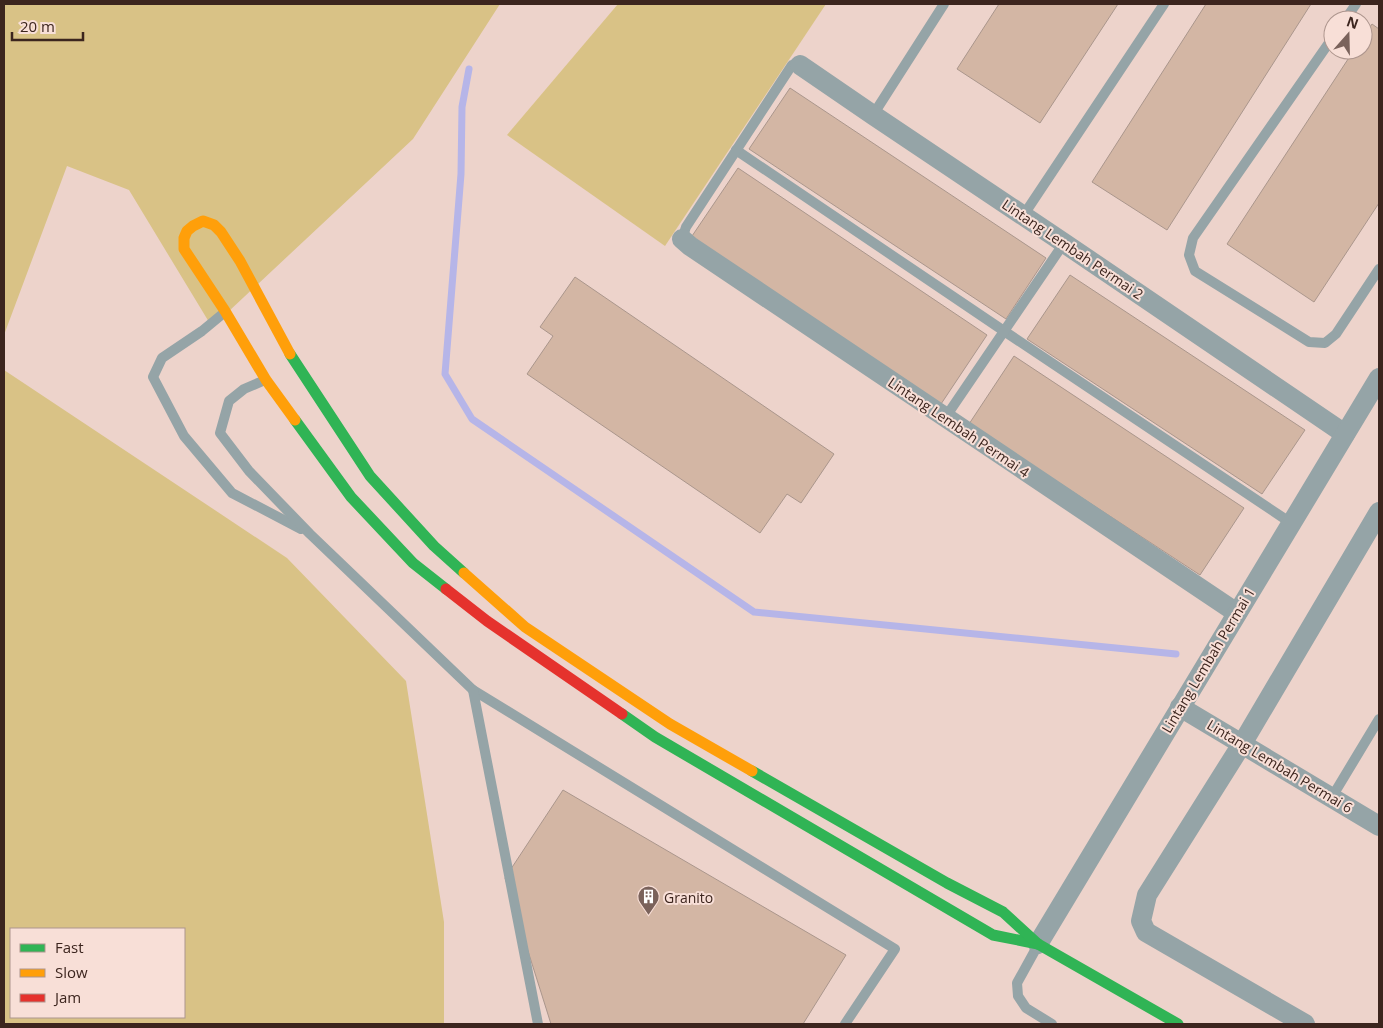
<svg xmlns="http://www.w3.org/2000/svg" width="1383" height="1028" font-family="'Open Sans',sans-serif">
  <style>
    .green { fill: #d9c286; fill-rule: evenodd }
    .lines { fill: none; stroke-linecap: round; stroke-linejoin: round }
    .stream { stroke: #b6b5e8; stroke-width: 7 }
    .building { fill: #d3b6a4; stroke: #aa968c }
    .lane { stroke: #95a4a7; stroke-width: 10 }
    .street { stroke: #95a4a7; stroke-width: 20 }
    .fast { stroke: #30b455; stroke-width: 11 }
    .slow { stroke: #ff9f0a; stroke-width: 11 }
    .jam { stroke: #e5322d; stroke-width: 11 }
    .labels { text-anchor: middle; dominant-baseline: central; stroke-width: 4; stroke-linejoin: round; paint-order: stroke }
    .street-label { font-size: 14px; fill: #3c251e; stroke: #f8dfd7 }
    .poi-label { font-size: 14px; fill: #3c251e; stroke: #f8dfd7; text-anchor: start }
  </style>
  <rect width="100%" height="100%" fill="#edd3cb"/>
  <!-- green -->
  <g class="green">
    <polygon points="4,4 500,4 413,139 212,327 129,190 67,166 4,335"/>
    <polygon points="618,4 826,4 665,246 507,135"/>
    <path d="M4 370 287 558 406 681 444 922V1024H4ZM11 929H184V1017H11Z"/>
  </g>
  <g class="lines">
    <!-- stream -->
    <polyline class="stream" points="469,69 462,107 461,174 445,374 472,419 754,612 1176,654"/>
  </g>
  <!-- building -->
  <g class="building">
    <polygon points="999,4 1118,4 1040,123 957,69"/>
    <polygon points="1206,4 1311,4 1167,230 1092,182"/>
    <polygon points="1372,24 1379,29 1379,203 1314,302 1227,244 1354,50 1363,50 1363,37"/>
    <polygon points="790,88 1046,258 1006,319 749,149"/>
    <polygon points="738,168 987,335 939,407 690,239"/>
    <polygon points="1070,275 1305,430 1262,494 1027,339"/>
    <polygon points="575,277 834,454 801,503 787,494 760,533 527,374 553,336 540,327"/>
    <polygon points="1014,356 1244,508 1200,575 969,424"/>
    <polygon points="563,790 846,955 803,1024 551,1024 505,878"/>
  </g>
  <g class="lines">
    <!-- lane -->
    <g class="lane">
      <polyline points="1345,20 1356,4"/>
      <polyline points="1333,37 1193,238 1189,255 1195,271 1309,342 1325,343 1336,334 1379,269"/>
      <polyline points="873,115 944,4"/>
      <polyline points="736,150 1004,331 1291,523"/>
      <polyline points="1023,216 1164,4"/>
      <polyline points="682,239 686,227 792,65 800,65"/>
      <polyline points="225,312 202,331 162,358 153,377 184,436 232,493 301,529"/>
      <polyline points="265,380 244,389 229,401 220,433 249,471 310,534 473,690 895,949 845,1024"/>
      <polyline points="945,418 1064,243"/>
      <polyline points="473,690 538,1024"/>
      <polyline points="1332,797 1379,719"/>
      <polyline points="1038,945 1017,983 1018,996 1026,1008 1052,1024"/>
    </g>
    <!-- street -->
    <g class="street">
      <polyline points="800,65 873,115 1064,243 1345,434"/>
      <polyline points="682,239 690,246 1237,613"/>
      <polyline points="1180,707 1379,826"/>
      <polyline points="1038,944 1379,378"/>
      <polyline points="1305,1024 1146,932 1141,921 1147,895 1242,744 1379,512"/>
    </g>
    <!-- fast -->
    <g class="fast">
      <polyline points="290,354 370,476 434,546 464,573"/>
      <polyline points="295,420 351,497 413,563 446,589"/>
      <polyline points="622,714 655,737 993,935 1038,944"/>
      <polyline points="752,771 947,883 1003,912 1038,944 1178,1024"/>
    </g>
    <!-- slow -->
    <g class="slow">
      <polyline points="290,354 240,261 221,232 214,225 203,221 193,226 187,231 184,238 184,249 225,311 266,380 295,420"/>
      <polyline points="464,573 525,627 670,724 752,771"/>
    </g>
    <!-- jam -->
    <polyline class="jam" points="446,589 487,621 622,714"/>
  </g>
  <!-- icons -->
  <defs>
    <symbol id="building-pin" viewBox="-11 -11 22 30"><path d="M0 17L-7.5 6A9.5 9.5 0 1 1 7.5 6Z" fill="#7a625b" stroke="#f8dfd7"/><path d="M-4-6H4V6H1V3H-1V6H-4ZM-2.5-4.3h1.7v1.8h-1.7ZM.8-4.3h1.7v1.8H.8ZM-2.5-1h1.7V.8h-1.7ZM.8-1h1.7V.8H.8Z" fill="#fff"/></symbol>
  </defs>
  <g fill-rule="evenodd">
    <use href="#building-pin" x="636" y="884" width="25" height="34"/>
  </g>
  <g class="labels">
    <!-- street labels -->
    <g class="street-label">
      <text transform="translate(1073 249) rotate(34)">Lintang Lembah Permai 2</text>
      <text transform="translate(959 427) rotate(34)">Lintang Lembah Permai 4</text>
      <text transform="translate(1208 660) rotate(-59)">Lintang Lembah Permai 1</text>
      <text transform="translate(1280 766) rotate(31)">Lintang Lembah Permai 6</text>
    </g>
    <!-- poi labels -->
    <g class="poi-label">
      <text x="664" y="897">Granito</text>
    </g>
  </g>
  <!-- border -->
  <rect width="1383" height="1028" fill="none" stroke="#3c251e" stroke-width="10"/>
  <!-- legend -->
  <rect x="10" y="928" width="175" height="90" fill="#f8dfd7" stroke="#ad958d"/>
  <rect x="20" y="944" width="25" height="8" fill="#30b455" stroke="#ad958d"/>
  <text x="55" y="953" font-size="15" fill="#3c251e">Fast</text>
  <rect x="20" y="969" width="25" height="8" fill="#ff9f0a" stroke="#ad958d"/>
  <text x="55" y="978" font-size="15" fill="#3c251e">Slow</text>
  <rect x="20" y="994" width="25" height="8" fill="#e5322d" stroke="#ad958d"/>
  <text x="55" y="1003" font-size="15" fill="#3c251e">Jam</text>
  <!-- north arrow -->
  <g transform="translate(1348 35) rotate(20)"><circle r="24" fill="#f8dfd7" stroke="#ad958d"/>
  <path d="M0-4L9 19L0 12L-9 19Z" fill="#7a625b"/>
  <text y="-8" font-size="14" font-weight="bold" text-anchor="middle" fill="#3c251e">N</text>
  </g>
  <!-- scale -->
  <path d="M12 32v8h71v-8" fill="none" stroke="#3c251e" stroke-width="2.5"/>
  <text x="20" y="32" font-size="15" fill="#3c251e" stroke="#f8dfd7" stroke-width="4" paint-order="stroke">20 m</text>
</svg>
